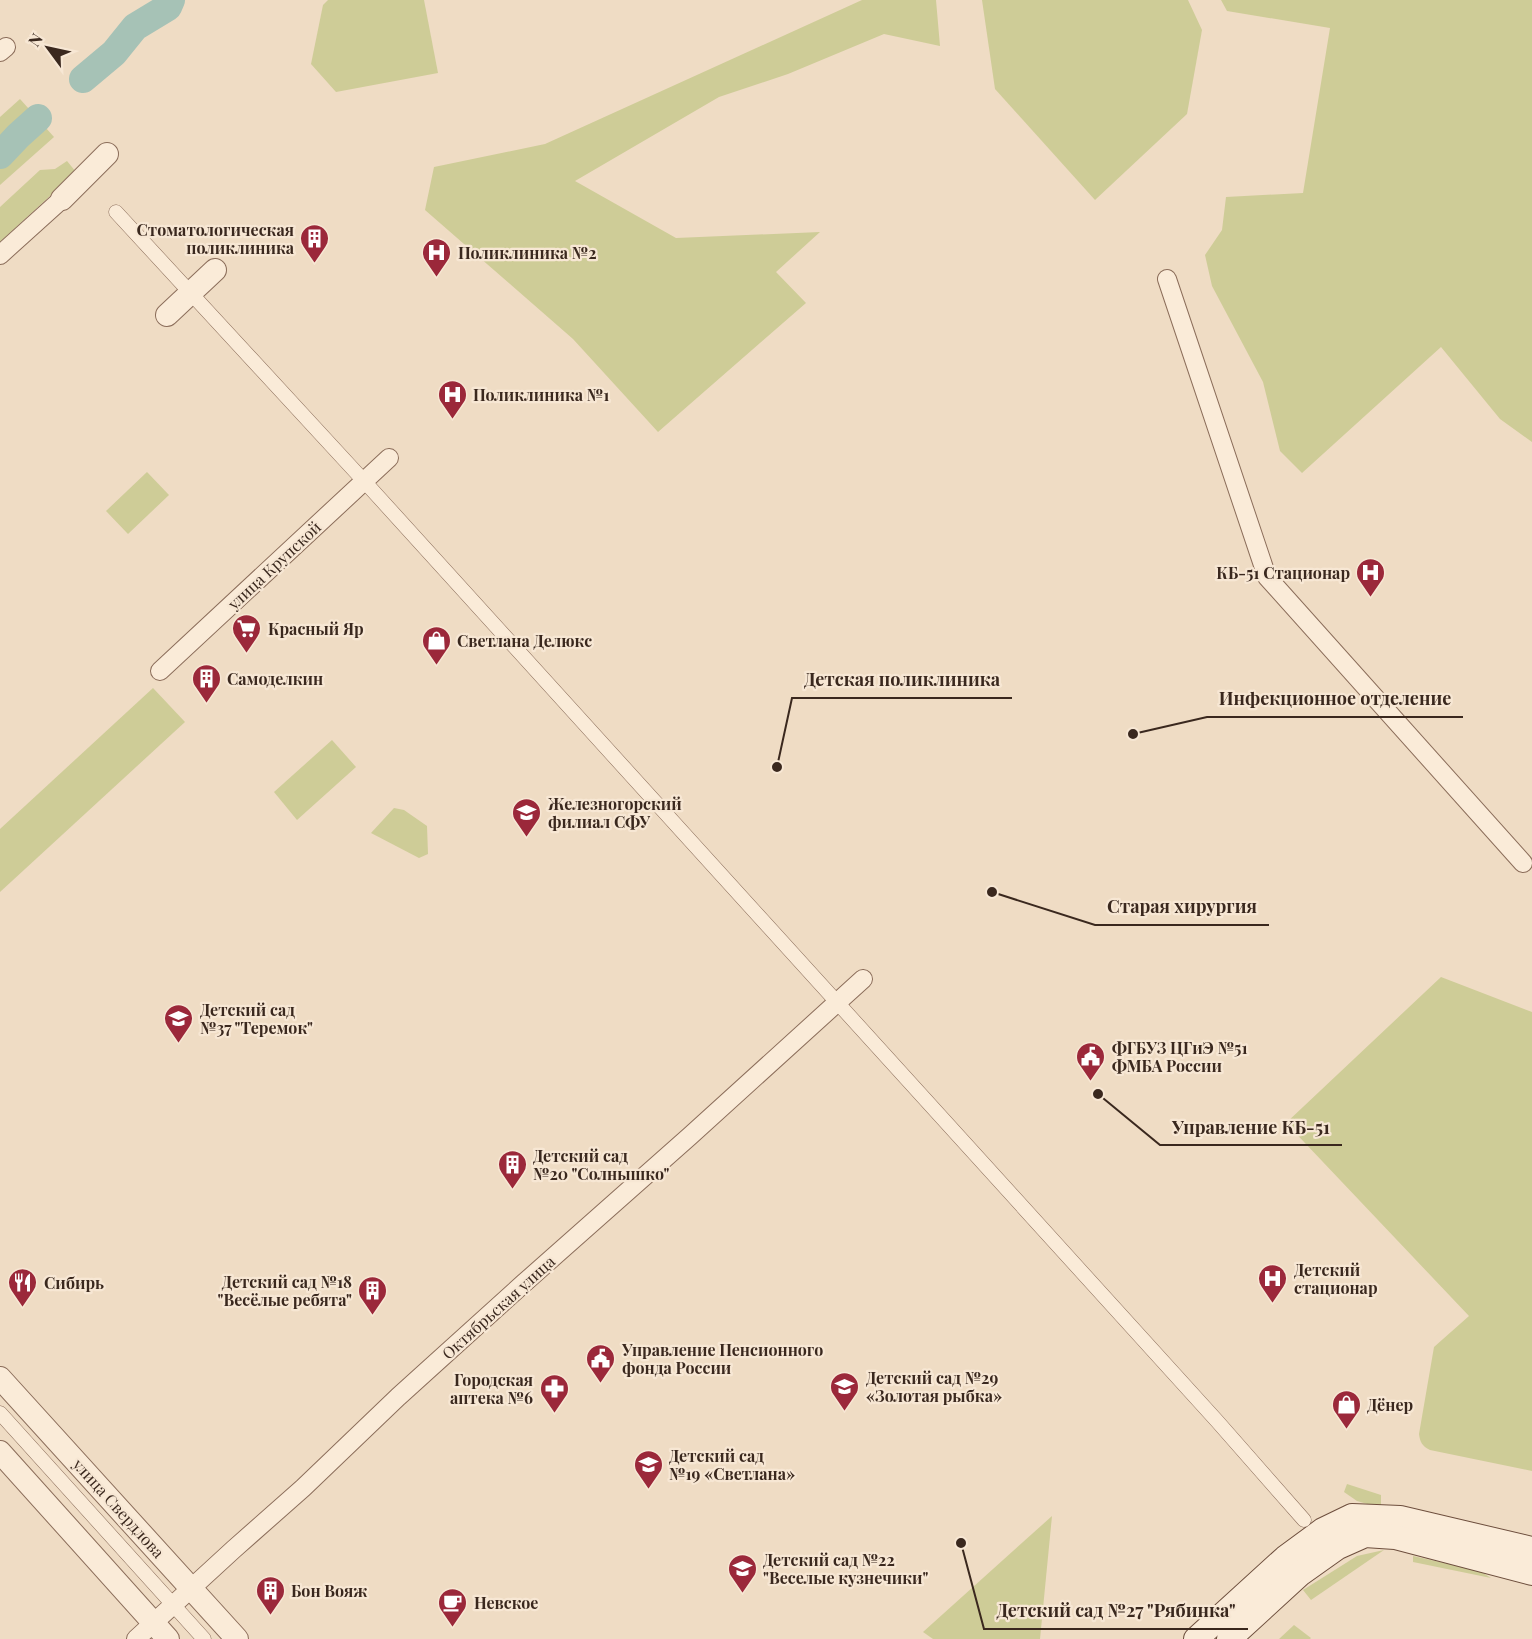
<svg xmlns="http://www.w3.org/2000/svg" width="1532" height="1639" font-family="'Playfair Display',serif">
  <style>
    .green { fill: #cecc97 }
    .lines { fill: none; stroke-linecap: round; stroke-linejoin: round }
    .river { stroke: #a6c2b6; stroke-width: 28 }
    .pedestrian-casing { stroke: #8b6d5a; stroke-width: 15 }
    .minor-casing { stroke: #8b6d5a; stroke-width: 20 }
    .tertiary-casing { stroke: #8b6d5a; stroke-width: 24 }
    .secondary-casing { stroke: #6d4e3d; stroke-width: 26 }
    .pedestrian { stroke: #faebd8; stroke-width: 14 }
    .minor { stroke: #faebd8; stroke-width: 18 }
    .tertiary { stroke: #faebd8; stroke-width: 22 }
    .secondary { stroke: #faebd8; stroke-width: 24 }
    .labels { text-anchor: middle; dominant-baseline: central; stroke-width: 4.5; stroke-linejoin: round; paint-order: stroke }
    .poi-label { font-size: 16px; font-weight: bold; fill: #3a281e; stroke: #f7e7d4; text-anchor: start }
    .street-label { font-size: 16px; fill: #3a281e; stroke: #f7e7d4 }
    .leader { fill: none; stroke: #3a281e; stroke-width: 2 }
    .callout-dot { fill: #3a281e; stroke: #f7e7d4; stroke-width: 2 }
    .callout-label { font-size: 18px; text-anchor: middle; font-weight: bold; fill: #3a281e; stroke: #f7e7d4; stroke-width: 4.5; stroke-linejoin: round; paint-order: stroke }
  </style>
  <rect width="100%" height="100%" fill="#efdcc4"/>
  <!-- green -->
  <g class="green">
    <polygon points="328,0 424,0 438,73 336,92 311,64 323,5"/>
    <polygon points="862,0 936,0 940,46 884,34 788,74 719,97 575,181 676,238 820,232 776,272 806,303 658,432 573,339 425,210 434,167 545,144"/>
    <polygon points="982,0 1188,0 1202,30 1187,114 1095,200 995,89"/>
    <polygon points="1221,0 1532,0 1532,442 1500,419 1441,347 1302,473 1280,451 1263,382 1212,286 1205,255 1222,230 1226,197 1303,193 1330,28 1227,11"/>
    <polygon points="20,99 54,137 0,185 0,117"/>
    <polygon points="67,161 76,172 0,242 0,207 40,170 55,169"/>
    <polygon points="147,472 169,495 128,534 106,511"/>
    <polygon points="153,688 185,722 0,892 0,829"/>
    <polygon points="332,740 356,767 297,820 274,792"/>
    <polygon points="394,808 404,810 427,826 428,854 419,858 371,833"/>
    <path d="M1441 977 1532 1012V1471L1430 1450C1422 1446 1420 1442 1419 1434L1434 1347 1469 1316 1286 1123Z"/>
    <polygon points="1347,1484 1381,1495 1381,1508 1357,1501 1344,1492"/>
    <polygon points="1052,1516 1040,1639 933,1639 923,1632"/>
    <polygon points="1384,1550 1311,1600 1303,1590 1357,1556"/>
    <polygon points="1413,1556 1480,1571 1491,1578 1413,1562"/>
    <polygon points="1294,1625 1311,1638 1310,1639 1279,1639"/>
  </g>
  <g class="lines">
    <!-- river -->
    <g class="river">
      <polyline points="83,79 114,53 135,27 168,7 171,0"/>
      <polyline points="0,155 18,136 38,118"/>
    </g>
    <defs>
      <g id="pedestrian">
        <polyline points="116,212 364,481 1217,1421 1304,1520"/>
        <polyline points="0,1413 204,1639"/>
      </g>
      <g id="minor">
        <polyline points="0,52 6,47"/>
        <polyline points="0,255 62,199"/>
        <polyline points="1167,279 1267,577 1523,863"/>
        <polyline points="160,671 389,458"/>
        <polyline points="136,1639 234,1549 303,1488 398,1397 524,1283 690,1136 863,979"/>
      </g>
      <g id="tertiary">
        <polyline points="62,199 107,154"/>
        <polyline points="167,315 215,270"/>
        <polyline points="0,1378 237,1639"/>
        <polyline points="0,1452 168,1639"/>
      </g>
      <g id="secondary">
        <polyline points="1196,1639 1285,1558 1323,1530 1352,1516 1400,1518 1532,1549"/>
        <polyline points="1229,1639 1300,1574 1338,1547 1365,1535 1395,1537 1532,1573"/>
      </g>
    </defs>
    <!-- pedestrian casing -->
    <use href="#pedestrian" class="pedestrian-casing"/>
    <!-- minor casing -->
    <use href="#minor" class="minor-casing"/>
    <!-- tertiary casing -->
    <use href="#tertiary" class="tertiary-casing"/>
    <!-- secondary casing -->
    <use href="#secondary" class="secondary-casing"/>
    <!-- pedestrian -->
    <use href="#pedestrian" class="pedestrian"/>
    <!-- minor -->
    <use href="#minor" class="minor"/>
    <!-- tertiary -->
    <use href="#tertiary" class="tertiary"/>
    <!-- secondary -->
    <use href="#secondary" class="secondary"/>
  </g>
  <!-- icons -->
  <defs>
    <symbol id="building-pin" viewBox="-11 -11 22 30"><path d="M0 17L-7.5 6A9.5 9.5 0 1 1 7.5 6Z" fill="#9b283a" stroke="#f7e7d4"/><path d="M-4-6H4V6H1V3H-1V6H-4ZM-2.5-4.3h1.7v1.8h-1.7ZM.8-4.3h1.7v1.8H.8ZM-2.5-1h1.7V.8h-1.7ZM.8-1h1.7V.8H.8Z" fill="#fff"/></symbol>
    <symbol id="hospital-pin" viewBox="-11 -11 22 30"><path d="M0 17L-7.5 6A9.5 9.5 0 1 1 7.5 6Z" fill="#9b283a" stroke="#f7e7d4"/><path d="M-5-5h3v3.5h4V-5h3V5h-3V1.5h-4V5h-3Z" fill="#fff"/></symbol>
    <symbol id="supermarket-pin" viewBox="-11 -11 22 30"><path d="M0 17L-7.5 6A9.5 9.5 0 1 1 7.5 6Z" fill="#9b283a" stroke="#f7e7d4"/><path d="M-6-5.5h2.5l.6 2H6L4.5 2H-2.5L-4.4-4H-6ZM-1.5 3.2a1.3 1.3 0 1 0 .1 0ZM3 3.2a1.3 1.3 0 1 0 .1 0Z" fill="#fff"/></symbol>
    <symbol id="shop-pin" viewBox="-11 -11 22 30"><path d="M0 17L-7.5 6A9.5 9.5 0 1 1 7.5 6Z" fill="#9b283a" stroke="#f7e7d4"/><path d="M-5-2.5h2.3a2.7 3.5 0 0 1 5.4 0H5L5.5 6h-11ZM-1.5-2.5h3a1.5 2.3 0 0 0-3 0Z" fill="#fff"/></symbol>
    <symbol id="university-pin" viewBox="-11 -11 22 30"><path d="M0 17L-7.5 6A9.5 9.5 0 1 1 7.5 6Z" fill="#9b283a" stroke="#f7e7d4"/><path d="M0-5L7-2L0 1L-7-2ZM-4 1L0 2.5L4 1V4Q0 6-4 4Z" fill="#fff"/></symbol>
    <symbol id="school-pin" viewBox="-11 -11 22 30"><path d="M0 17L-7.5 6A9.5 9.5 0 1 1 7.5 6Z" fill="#9b283a" stroke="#f7e7d4"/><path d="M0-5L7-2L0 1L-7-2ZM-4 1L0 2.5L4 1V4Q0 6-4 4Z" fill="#fff"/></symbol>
    <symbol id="civic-pin" viewBox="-11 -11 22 30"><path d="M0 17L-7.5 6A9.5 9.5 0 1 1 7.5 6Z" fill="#9b283a" stroke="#f7e7d4"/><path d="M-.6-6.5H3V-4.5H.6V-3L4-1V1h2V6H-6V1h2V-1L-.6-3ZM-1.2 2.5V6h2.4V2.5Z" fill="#fff"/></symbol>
    <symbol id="restaurant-pin" viewBox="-11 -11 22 30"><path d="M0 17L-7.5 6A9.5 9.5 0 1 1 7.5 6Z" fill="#9b283a" stroke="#f7e7d4"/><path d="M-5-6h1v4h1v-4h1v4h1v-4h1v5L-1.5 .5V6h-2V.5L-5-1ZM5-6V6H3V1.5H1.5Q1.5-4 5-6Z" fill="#fff"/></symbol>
    <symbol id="pharmacy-pin" viewBox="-11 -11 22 30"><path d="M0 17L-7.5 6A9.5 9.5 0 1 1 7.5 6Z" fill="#9b283a" stroke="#f7e7d4"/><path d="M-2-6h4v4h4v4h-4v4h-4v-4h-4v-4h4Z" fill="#fff"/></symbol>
    <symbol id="cafe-pin" viewBox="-11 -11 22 30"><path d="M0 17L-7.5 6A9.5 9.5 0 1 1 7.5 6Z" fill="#9b283a" stroke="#f7e7d4"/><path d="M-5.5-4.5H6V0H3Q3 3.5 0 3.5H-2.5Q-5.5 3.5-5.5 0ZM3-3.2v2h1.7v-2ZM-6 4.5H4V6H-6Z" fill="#fff"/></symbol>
  </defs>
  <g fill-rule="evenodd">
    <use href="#building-pin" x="298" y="222" width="33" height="45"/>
    <use href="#hospital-pin" x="420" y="236" width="33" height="45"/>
    <use href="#hospital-pin" x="436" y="378" width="33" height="45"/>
    <use href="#hospital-pin" x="1354" y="556" width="33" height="45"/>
    <use href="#supermarket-pin" x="230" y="612" width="33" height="45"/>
    <use href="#shop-pin" x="420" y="624" width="33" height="45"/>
    <use href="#building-pin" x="190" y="662" width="33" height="45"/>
    <use href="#university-pin" x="510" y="796" width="33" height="45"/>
    <use href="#school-pin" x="162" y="1002" width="33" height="45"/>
    <use href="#civic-pin" x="1074" y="1040" width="33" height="45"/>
    <use href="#building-pin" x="496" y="1148" width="33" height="45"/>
    <use href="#hospital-pin" x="1256" y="1262" width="33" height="45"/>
    <use href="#restaurant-pin" x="6" y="1266" width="33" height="45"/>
    <use href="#building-pin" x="356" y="1274" width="33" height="45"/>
    <use href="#civic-pin" x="584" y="1342" width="33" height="45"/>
    <use href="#school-pin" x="828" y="1370" width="33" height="45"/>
    <use href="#pharmacy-pin" x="538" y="1372" width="33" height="45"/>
    <use href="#shop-pin" x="1330" y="1388" width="33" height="45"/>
    <use href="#school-pin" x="632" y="1448" width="33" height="45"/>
    <use href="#school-pin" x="726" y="1552" width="33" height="45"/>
    <use href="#building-pin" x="254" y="1574" width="33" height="45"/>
    <use href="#cafe-pin" x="436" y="1586" width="33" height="45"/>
  </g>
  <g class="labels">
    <!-- poi labels -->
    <g class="poi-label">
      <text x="294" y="229" text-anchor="end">Стоматологическая<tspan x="294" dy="18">поликлиника</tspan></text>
      <text x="458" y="252">Поликлиника №2</text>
      <text x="473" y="394">Поликлиника №1</text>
      <text x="1350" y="572" text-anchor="end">КБ-51 Стационар</text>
      <text x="268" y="628">Красный Яр</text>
      <text x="457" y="640">Светлана Делюкс</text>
      <text x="227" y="678">Самоделкин</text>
      <text x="548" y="803">Железногорский<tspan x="548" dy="18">филиал СФУ</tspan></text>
      <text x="200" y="1009">Детский сад<tspan x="200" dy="18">№37 "Теремок"</tspan></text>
      <text x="1112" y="1047">ФГБУЗ ЦГиЭ №51<tspan x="1112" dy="18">ФМБА России</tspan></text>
      <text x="533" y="1155">Детский сад<tspan x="533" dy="18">№20 "Солнышко"</tspan></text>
      <text x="1294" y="1269">Детский<tspan x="1294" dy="18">стационар</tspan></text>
      <text x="352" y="1281" text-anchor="end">Детский сад №18<tspan x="352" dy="18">"Весёлые ребята"</tspan></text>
      <text x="44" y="1282">Сибирь</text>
      <text x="622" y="1349">Управление Пенсионного<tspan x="622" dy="18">фонда России</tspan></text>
      <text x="866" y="1377">Детский сад №29<tspan x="866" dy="18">«Золотая рыбка»</tspan></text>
      <text x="533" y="1379" text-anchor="end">Городская<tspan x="533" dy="18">аптека №6</tspan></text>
      <text x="1367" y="1404">Дёнер</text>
      <text x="669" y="1455">Детский сад<tspan x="669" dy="18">№19 «Светлана»</tspan></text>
      <text x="763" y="1559">Детский сад №22<tspan x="763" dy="18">"Веселые кузнечики"</tspan></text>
      <text x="291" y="1590">Бон Вояж</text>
      <text x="474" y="1602">Невское</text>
    </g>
    <!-- street labels -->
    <g class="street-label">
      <text transform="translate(274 565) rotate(-43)">улица Крупской</text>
      <text transform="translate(498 1307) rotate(-42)">Октябрьская улица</text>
      <text transform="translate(119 1508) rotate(48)">улица Свердлова</text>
    </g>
  </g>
  <!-- callouts -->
  <path class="leader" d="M777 767L792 698H1012M1133 734L1207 717H1463M992 892L1095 925H1269M1098 1094L1160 1145H1342M961 1543L984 1629H1248"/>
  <g class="callout-dot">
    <circle cx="777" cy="767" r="6"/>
    <circle cx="1133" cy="734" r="6"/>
    <circle cx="992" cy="892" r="6"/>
    <circle cx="1098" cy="1094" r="6"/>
    <circle cx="961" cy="1543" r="6"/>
  </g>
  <g class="callout-label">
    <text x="902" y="686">Детская поликлиника</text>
    <text x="1335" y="705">Инфекционное отделение</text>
    <text x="1182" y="913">Старая хирургия</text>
    <text x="1251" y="1134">Управление КБ-51</text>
    <text x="1116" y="1617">Детский сад №27 "Рябинка"</text>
  </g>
  <!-- north arrow -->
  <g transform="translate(48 48) rotate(303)" stroke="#f7e7d4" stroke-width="4.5" paint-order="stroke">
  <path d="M0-4.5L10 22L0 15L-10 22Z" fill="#3a281e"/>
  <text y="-9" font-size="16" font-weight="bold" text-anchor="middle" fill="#3a281e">N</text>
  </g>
</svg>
